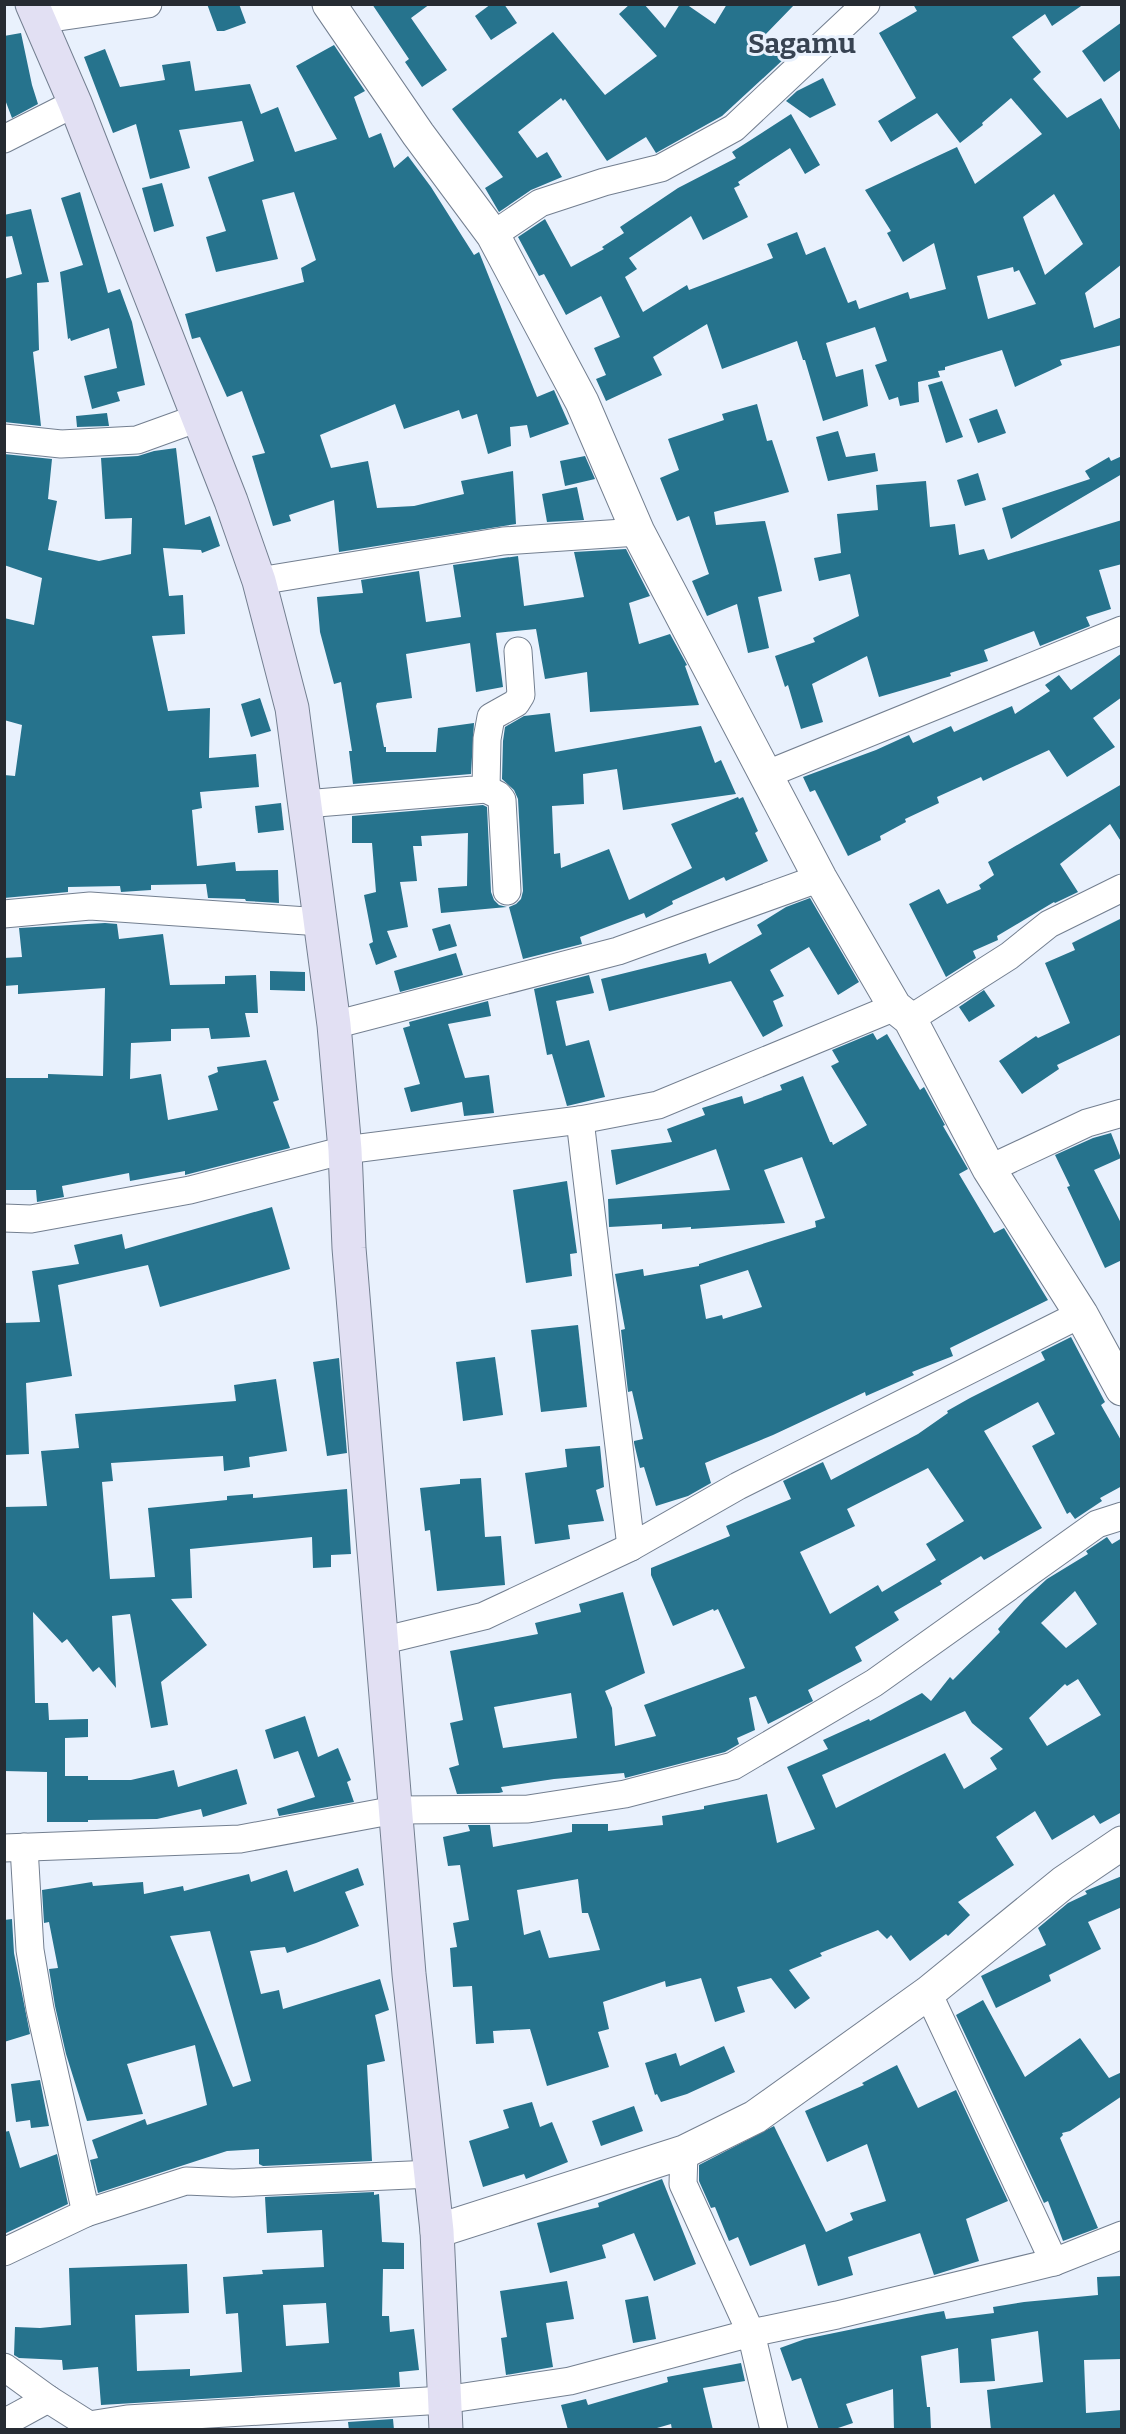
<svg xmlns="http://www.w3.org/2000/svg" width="1126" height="2434" font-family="Bitter,serif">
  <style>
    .building { fill: #26738d; fill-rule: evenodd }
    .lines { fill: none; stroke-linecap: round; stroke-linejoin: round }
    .minor-casing { stroke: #737f90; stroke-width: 29 }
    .tertiary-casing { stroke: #737f90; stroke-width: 35 }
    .secondary-casing { stroke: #737f90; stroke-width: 35 }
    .minor { stroke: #fff; stroke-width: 27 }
    .tertiary { stroke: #fff; stroke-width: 33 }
    .secondary { stroke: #e2e0f3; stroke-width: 33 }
    .labels { text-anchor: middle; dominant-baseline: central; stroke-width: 6; stroke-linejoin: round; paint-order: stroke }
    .town-label { font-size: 28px; font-weight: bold; fill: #384352; stroke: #e9f1fd }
  </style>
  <rect width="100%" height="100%" fill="#e9f1fd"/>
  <!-- building -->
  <g class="building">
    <polygon points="207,4 239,4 246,23 224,31 217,31"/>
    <polygon points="372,4 430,4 411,18 447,70 422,87 405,62 409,59"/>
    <polygon points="491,4 504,4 517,23 491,40 475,16"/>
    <polygon points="630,4 644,4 665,28 680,4 686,4 715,24 727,4 795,4 761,39 786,57 722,116 656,153 646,137 607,161 565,99 563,101 561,98 518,132 537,158 547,152 562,177 531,190 499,212 485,188 503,177 452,109 553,32 605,95 657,56 619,14"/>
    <path d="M913 4H1084L1052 26 1045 14 1012 37 1041 72 1033 79 1067 118 1101 98 1122 133V264L1085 293 1094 328 1122 317V345L1060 360 1062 365 1015 387 1002 350 945 367V370L938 371 940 377 918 382 919 402 900 406 898 397 889 400 875 365 887 361 875 327 826 343 836 377 863 369 868 406 823 421 805 360H803L797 341 722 369 707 324 653 357 662 375 606 401 596 379 606 375 594 348 620 337 601 296 566 315 544 274 539 276 518 237 545 219 571 267 604 249 602 247 624 233 620 227 678 188 736 158 732 152 791 114 820 165 805 174 790 148 738 182 740 185 734 188 748 217 703 240 691 216 629 258 637 269 625 277 643 312 687 285 689 290 773 258 767 244 797 232 806 255 825 247 848 303 856 300 859 309 908 292 910 299 946 289 934 243 903 262 887 233 891 231 865 190 957 147 975 184 1042 134 1011 98 982 123 983 125 960 143 937 113 891 142 878 121 916 98 879 33 917 11ZM1054 194 1083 244 1045 275 1023 217ZM1013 267 1014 272 1019 270 1036 304 988 319 977 276Z"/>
    <polygon points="1122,22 1122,69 1104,82 1082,51"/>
    <polygon points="21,33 32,85 38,104 12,118 4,97 4,36"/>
    <polygon points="334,45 365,91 354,97 369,138 381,133 394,168 408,156 431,187 474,255 479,252 537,397 554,390 569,424 530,438 527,425 510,427 511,446 488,454 477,414 462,419 459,410 404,429 395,404 320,435 331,468 368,461 377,508 414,506 464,494 461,481 513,471 516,524 339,552 334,500 289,515 291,521 273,526 252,456 265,453 242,391 227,397 200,337 192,339 185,314 304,282 301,268 316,260 294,192 262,200 278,259 216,272 206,237 226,231 208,177 254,161 242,121 179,130 190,168 150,179 136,124 113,133 84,57 105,49 120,87 165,80 162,65 190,61 195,91 250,84 261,114 278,107 295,152 337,139 296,66"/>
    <polygon points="823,78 836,105 810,118 786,101 797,91"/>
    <polygon points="162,183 174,226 154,232 142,188"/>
    <polygon points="80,192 108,293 120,289 132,322 145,385 117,392 120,401 92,409 84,376 117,368 109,328 71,341 70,338 68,339 60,272 83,265 61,198"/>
    <polygon points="31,209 49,282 37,283 39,350 33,352 41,426 4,422 4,279 22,274 12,236 4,237 4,215"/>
    <polygon points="942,381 963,437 946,443 928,385"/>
    <polygon points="757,404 767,441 772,440 789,492 714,512 716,525 765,521 776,565 782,591 758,597 769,648 748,653 737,604 707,616 692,581 709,574 689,516 677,521 660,478 679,470 668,439 724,420 722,414"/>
    <polygon points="997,409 1006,433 978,443 969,419"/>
    <polygon points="107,413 109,426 77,427 76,416"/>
    <polygon points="838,431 846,457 875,453 878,471 828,481 816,437"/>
    <polygon points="176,448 185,525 210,516 220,546 202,553 201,550 163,548 169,596 183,595 185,634 152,636 168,711 210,708 209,758 256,754 259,787 200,792 202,808 192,810 197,866 235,862 236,871 278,870 279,903 246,901 245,899 208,898 206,884 151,885 151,890 121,892 120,886 68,887 68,892 4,898 4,775 15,776 22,725 4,720 4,618 34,625 42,578 4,565 4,454 52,459 48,499 57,501 48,550 99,561 131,554 132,518 105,519 101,458 138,456 154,451"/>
    <polygon points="585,456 595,479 565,486 560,461"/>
    <polygon points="1122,456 1122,474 1011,539 1002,508 1090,479 1085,471 1109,457 1111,461"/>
    <polygon points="978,473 986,500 965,506 957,480"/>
    <polygon points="926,481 930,527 955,524 959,555 984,549 988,560 1122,520 1122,564 1099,570 1111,609 1086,617 1090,626 1040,646 1034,631 984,650 988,661 950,673 951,676 879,697 867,656 812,684 823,722 801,729 788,685 785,687 775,656 815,642 813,638 859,616 850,574 819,581 814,558 841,553 837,514 878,510 876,485"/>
    <polygon points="577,487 584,520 547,522 542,494"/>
    <polygon points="626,549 650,596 629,603 639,644 670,634 687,665 685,666 699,705 590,712 587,672 545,679 536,629 496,633 503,687 476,692 470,643 406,654 412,698 377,703 376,706 384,747 386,747 386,752 436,752 438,728 474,723 471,774 353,784 349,751 352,751 341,682 334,684 320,632 317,597 363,593 361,580 419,571 426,622 461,617 453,565 518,556 524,606 584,597 574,552"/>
    <polygon points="1122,653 1122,697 1093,718 1115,747 1067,777 1049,750 983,781 981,777 937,797 939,803 905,819 906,822 880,836 881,840 848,856 815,790 810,792 803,777 876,750 909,735 913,743 951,726 954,732 1012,706 1015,714 1050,691 1045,685 1059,675 1071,690"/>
    <polygon points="260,698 271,731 251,737 241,704"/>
    <polygon points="550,713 555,752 701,726 715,763 721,760 736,794 623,810 617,769 583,774 584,804 552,806 554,854 560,853 561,868 609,849 629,900 692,868 671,824 738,797 739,799 743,797 758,831 755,833 768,861 726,881 724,877 672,901 673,904 646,918 644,913 580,937 582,944 523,959 509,907 516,904 521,899 523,891 518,799 514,790 502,779 503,741 505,727 524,716"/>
    <polygon points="1122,784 1122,843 1110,824 1060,864 1078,892 1055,903 1054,902 997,936 998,940 973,951 976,958 946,977 909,904 939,889 947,904 981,889 979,885 994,875 988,862"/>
    <polygon points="281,803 284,830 258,833 255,806"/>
    <polygon points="483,805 487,807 491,892 494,900 499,905 507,907 441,913 438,888 467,886 468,833 421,836 422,846 413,846 417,881 400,882 408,927 387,931 397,957 376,965 369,944 373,942 364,895 376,892 372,843 352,843 352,816"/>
    <polygon points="810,898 859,982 838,995 809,947 770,970 784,996 773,1001 783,1026 763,1037 731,981 609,1011 601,979 706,953 709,964 762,934 757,925 786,907"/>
    <polygon points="1122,918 1122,1034 1057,1065 1059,1069 1022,1094 999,1061 1036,1036 1038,1038 1070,1023 1045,963 1075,950 1072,943"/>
    <polygon points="105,923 117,924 119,939 163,934 170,985 225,984 225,976 256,975 258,1013 245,1013 250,1037 211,1039 209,1028 171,1029 171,1041 131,1043 130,1079 161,1074 168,1120 218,1110 208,1076 218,1072 217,1067 266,1060 279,1100 273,1102 290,1148 185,1175 185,1171 130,1181 129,1173 62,1186 64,1197 37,1202 36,1190 4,1190 4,1078 48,1078 48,1074 103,1076 105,988 18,994 18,985 4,986 4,958 22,957 19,928"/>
    <polygon points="450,924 457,946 439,951 432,929"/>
    <polygon points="456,953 463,975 400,992 394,971"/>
    <polygon points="270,971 305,972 305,991 270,990"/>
    <polygon points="589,975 594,993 556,1001 566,1046 589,1040 605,1097 567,1106 552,1054 547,1055 534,989"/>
    <polygon points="984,990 995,1006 969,1022 959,1007"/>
    <polygon points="488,1001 491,1016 448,1024 465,1078 489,1075 494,1113 464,1116 462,1102 411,1112 404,1088 420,1084 403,1028 410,1026 409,1022"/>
    <path d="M873 1033 877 1040 887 1034 920 1090 924 1087 945 1125 943 1126 968 1169 959 1174 994 1233 1004 1228 1048 1300 950 1348 953 1356 912 1372 914 1375 866 1396 865 1392 773 1435 705 1463 711 1483 688 1496 656 1506 644 1467 640 1468 634 1443V1441L643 1439 632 1391 628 1392 621 1330 625 1329 615 1274 643 1269 644 1276 699 1266V1264L816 1227 815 1221 825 1218 802 1157 764 1170 785 1223 691 1229V1227L662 1229V1224L609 1227 608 1199 730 1190 716 1149 616 1185 611 1150 672 1142 667 1129 705 1115 702 1108 742 1096 744 1104 782 1090 780 1085 803 1076 830 1142H832L833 1145 867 1125 831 1066 839 1062 832 1050ZM748 1270 762 1307 723 1319 722 1315 706 1319 700 1285Z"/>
    <polygon points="1111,1133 1121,1158 1094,1170 1122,1225 1122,1260 1105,1268 1067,1187 1070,1186 1055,1155 1093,1138"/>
    <polygon points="567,1181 577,1253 570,1254 572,1276 526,1283 513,1190"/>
    <polygon points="272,1207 290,1269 160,1307 148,1265 58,1285 72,1376 26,1383 29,1454 4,1455 4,1323 40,1322 32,1271 79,1264 74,1245 122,1234 125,1249"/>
    <polygon points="578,1325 587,1407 541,1412 531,1330"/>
    <path d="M1071 1337 1105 1402 1101 1405 1122 1442V1486L1100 1498 1102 1501 1075 1519 1070 1512 1067 1514 1032 1446 1055 1434 1038 1402 984 1431 1042 1528 984 1560 981 1556 940 1581 942 1584 894 1612 899 1620 855 1647 862 1661 808 1690 813 1701 768 1724 756 1696 749 1698 755 1730 737 1738 739 1744 725 1752 625 1778 624 1773 554 1779 501 1787 503 1792 499 1793 457 1794 449 1768 459 1765 450 1723 463 1720 450 1651 538 1634 535 1623 581 1612 579 1604 623 1592 645 1673 605 1691 612 1708 615 1746 656 1736 644 1705 745 1668 718 1609 714 1611 713 1609 673 1626 651 1575V1568L730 1536 726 1526 791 1499 783 1481 823 1462 831 1480 918 1434 948 1413 947 1411 970 1398 1045 1360 1041 1352ZM928 1468 964 1521 926 1544 936 1560 882 1592 878 1585 830 1614 800 1552 855 1526 847 1509ZM571 1693 577 1738 503 1748 494 1707Z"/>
    <polygon points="495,1357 503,1415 463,1421 456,1362"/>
    <polygon points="339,1358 347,1453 327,1456 313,1362"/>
    <polygon points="276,1379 287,1451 249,1457 250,1467 224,1471 223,1456 111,1463 113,1481 102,1482 110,1579 155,1577 148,1508 227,1500 227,1496 253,1494 253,1498 347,1489 351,1554 331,1555 331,1567 313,1568 312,1537 190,1549 192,1598 171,1599 207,1645 161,1682 168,1725 151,1728 130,1614 112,1616 116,1688 99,1667 93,1672 67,1639 62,1643 33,1612 35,1703 48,1703 49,1720 88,1719 88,1737 65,1738 65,1776 88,1776 88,1780 131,1780 174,1770 178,1787 237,1769 247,1804 203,1817 201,1809 157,1819 88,1820 88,1822 47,1822 47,1772 4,1771 4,1507 47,1506 41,1451 79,1448 75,1414 236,1401 234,1385"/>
    <polygon points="600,1446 604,1487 596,1490 604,1521 568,1525 570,1539 535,1544 525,1473 567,1467 565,1449"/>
    <polygon points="481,1478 485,1537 501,1536 505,1585 437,1591 430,1530 425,1531 420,1488 460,1484 460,1479"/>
    <path d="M1107 1537 1112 1544 1122 1538V1812L1100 1824 1094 1815 1052 1840 1035 1811 996 1837 1014 1865 958 1902 970 1915 948 1936 946 1934 910 1961 891 1935 887 1939 878 1930 820 1953 822 1956 789 1970 810 1998 795 2009 771 1978 737 1987 745 2012 715 2022 701 1978 666 1987 665 1981 603 2002 609 2029 598 2032 609 2067 547 2086 530 2029 493 2031 494 2043 476 2044 472 1986 453 1987 450 1948 457 1947 453 1923 469 1920 460 1865 448 1866 443 1837 470 1831 468 1825H490L493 1847 572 1832V1824H608V1831L663 1825 662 1816 704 1809V1806L767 1794 777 1843 815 1829 787 1767 828 1749 823 1740 869 1719 870 1721 922 1693 931 1701 950 1677 953 1680 1000 1632 998 1629 1024 1600 1047 1579 1088 1554 1086 1551ZM1075 1591 1097 1624 1066 1648 1041 1623ZM1078 1679 1101 1715 1047 1746 1029 1718 1065 1684 1067 1686ZM965 1711 972 1723 1003 1749 990 1758 997 1769 964 1789 945 1753 836 1808 822 1775ZM578 1879 582 1913H588L600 1950 549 1958 540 1930 524 1935 517 1890Z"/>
    <polygon points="305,1716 318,1757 338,1748 351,1780 347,1782 354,1802 279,1816 277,1809 315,1797 298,1751 274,1759 265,1730"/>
    <path d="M358 1868 364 1885 345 1892 359 1926 316 1943 287 1953 285 1947 250 1951 261 1994 279 1990 283 2009 380 1979 389 2010 375 2015 385 2061 367 2065 372 2161 263 2166 259 2164V2149L227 2151 98 2193 90 2160 98 2158 92 2140 145 2119 147 2125 207 2105 195 2045 127 2064 143 2114 87 2121 66 2054 55 2006 49 1969 58 1968 49 1922 44 1923 42 1890 92 1882 93 1886 143 1882 144 1894 183 1886 184 1891 249 1874 251 1882 287 1870 294 1892ZM210 1931 251 2081 233 2087 170 1936Z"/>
    <polygon points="1122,1876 1122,1907 1088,1922 1101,1949 1049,1975 1051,1981 996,2008 981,1976 1046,1945 1038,1928 1068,1903 1087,1894 1085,1891"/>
    <polygon points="12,1919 14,1953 30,2034 4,2042 4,1920"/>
    <polygon points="983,2000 1025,2077 1080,2038 1109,2078 1122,2072 1122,2096 1070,2131 1062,2133 1063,2135 1060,2138 1098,2228 1063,2241 1048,2201 1044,2203 956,2015"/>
    <polygon points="724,2046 735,2072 687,2094 661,2102 657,2094 655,2095 645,2063 676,2053 680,2066"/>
    <polygon points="897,2065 918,2108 956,2090 1008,2201 966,2219 979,2261 934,2275 920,2233 848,2257 853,2275 818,2286 805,2244 750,2266 738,2237 729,2241 715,2207 711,2208 699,2181 699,2165 774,2126 826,2232 853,2220 850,2213 886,2201 867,2144 827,2162 805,2111 864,2085 862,2083"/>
    <polygon points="40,2080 49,2126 31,2128 30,2120 16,2122 11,2084"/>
    <polygon points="532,2102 540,2127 552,2122 568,2162 526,2179 524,2174 483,2187 469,2141 509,2128 503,2110"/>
    <polygon points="634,2106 643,2131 601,2146 592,2121"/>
    <polygon points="9,2131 20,2168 57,2154 68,2204 4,2234 4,2132"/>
    <polygon points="662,2179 696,2264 654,2281 634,2233 602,2245 606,2258 550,2273 537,2223 599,2207 598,2203"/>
    <path d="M374 2192V2195L379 2194 382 2242 404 2243V2269H383L382 2316H389L390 2332 414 2329 419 2370 399 2372 400 2387 101 2405 98 2367 63 2370 62 2360 19 2358 14 2355 15 2327 40 2328 71 2325 69 2268 187 2264 189 2313 135 2315 137 2371 190 2369V2376L242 2372 238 2313 226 2314 223 2277 263 2274 262 2270 324 2267 322 2230 267 2233 265 2197ZM326 2303 329 2343 286 2346 283 2305Z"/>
    <polygon points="1122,2276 1122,2359 1084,2360 1086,2413 1122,2410 1122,2430 991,2430 987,2390 1043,2382 1038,2331 991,2339 995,2381 960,2383 958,2348 921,2356 927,2407 930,2407 931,2430 894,2430 893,2389 846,2404 853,2423 832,2430 819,2430 801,2378 792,2381 780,2348 805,2339 926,2314 944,2311 946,2319 994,2313 993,2307 1024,2302 1098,2295 1097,2277"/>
    <polygon points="567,2281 574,2319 546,2323 553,2367 506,2375 501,2338 507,2337 500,2291"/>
    <polygon points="648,2296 656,2339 633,2343 625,2300"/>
    <polygon points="741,2363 745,2381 703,2388 713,2430 672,2430 671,2424 650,2430 568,2430 561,2405 586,2399 588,2405 668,2382 667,2377"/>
    <polygon points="393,2419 394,2430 349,2430 348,2422"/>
  </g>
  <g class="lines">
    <defs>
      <g id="minor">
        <polyline points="38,20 148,4"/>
        <polyline points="4,139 75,103"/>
        <polyline points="493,235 540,203 604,182 661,168 734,128 866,4"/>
        <polyline points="4,438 61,444 137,440 198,418"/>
        <polyline points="259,581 503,541 638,532"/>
        <polyline points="765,775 1122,630"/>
        <polyline points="486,789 498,795 502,800 507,891"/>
        <polyline points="305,804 486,789 487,739 491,717 516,703 521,695 518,651"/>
        <polyline points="4,914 90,906 321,922"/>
        <polyline points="910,1019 1009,956 1049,924 1122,888"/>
        <polyline points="334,1025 618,951 820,878"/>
        <polyline points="580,1120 631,1547"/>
        <polyline points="989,1169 1087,1123 1122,1113"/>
        <polyline points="4,1218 31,1219 190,1190 345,1150 580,1120 658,1105 895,1007"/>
        <polyline points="381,1641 484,1616 631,1547 738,1486 1081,1314"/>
        <polyline points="24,1847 30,1950 40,2009 86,2213"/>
        <polyline points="4,1848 240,1839 395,1810 528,1809 625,1794 733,1766 874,1683 1097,1524 1122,1516"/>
        <polyline points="928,1993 1054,2262"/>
        <polyline points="684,2152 683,2184 751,2333 774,2430"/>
        <polyline points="4,2252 86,2213 186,2181 233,2183 432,2174"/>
        <polyline points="4,2367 48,2399 89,2425 90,2430"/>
        <polyline points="4,2423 48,2399"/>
        <polyline points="89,2425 127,2419 444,2400 570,2381 751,2333 837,2315 1054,2262 1122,2235"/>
      </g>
      <g id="tertiary">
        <polyline points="329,4 418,134 493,235 582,402 638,532 820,878 895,1007 910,1019 989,1169 1081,1314 1122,1389"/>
        <polyline points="437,2231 684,2152 755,2117 928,1993 1063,1883 1122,1843"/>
      </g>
      <polyline id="secondary" points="32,4 75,103 231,501 259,581 292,708 334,1025 345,1150 349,1248 409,1974 437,2231 446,2430"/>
    </defs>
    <!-- minor casing -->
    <use href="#minor" class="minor-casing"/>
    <!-- tertiary casing -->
    <use href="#tertiary" class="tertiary-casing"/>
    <!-- secondary casing -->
    <use href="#secondary" class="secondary-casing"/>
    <!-- minor -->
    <use href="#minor" class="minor"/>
    <!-- tertiary -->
    <use href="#tertiary" class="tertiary"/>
    <!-- secondary -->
    <use href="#secondary" class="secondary"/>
  </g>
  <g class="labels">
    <!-- town labels -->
    <g class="town-label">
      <text x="802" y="43">Sagamu</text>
    </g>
  </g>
  <!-- border -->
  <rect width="1126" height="2434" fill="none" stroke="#262b32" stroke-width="12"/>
</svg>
